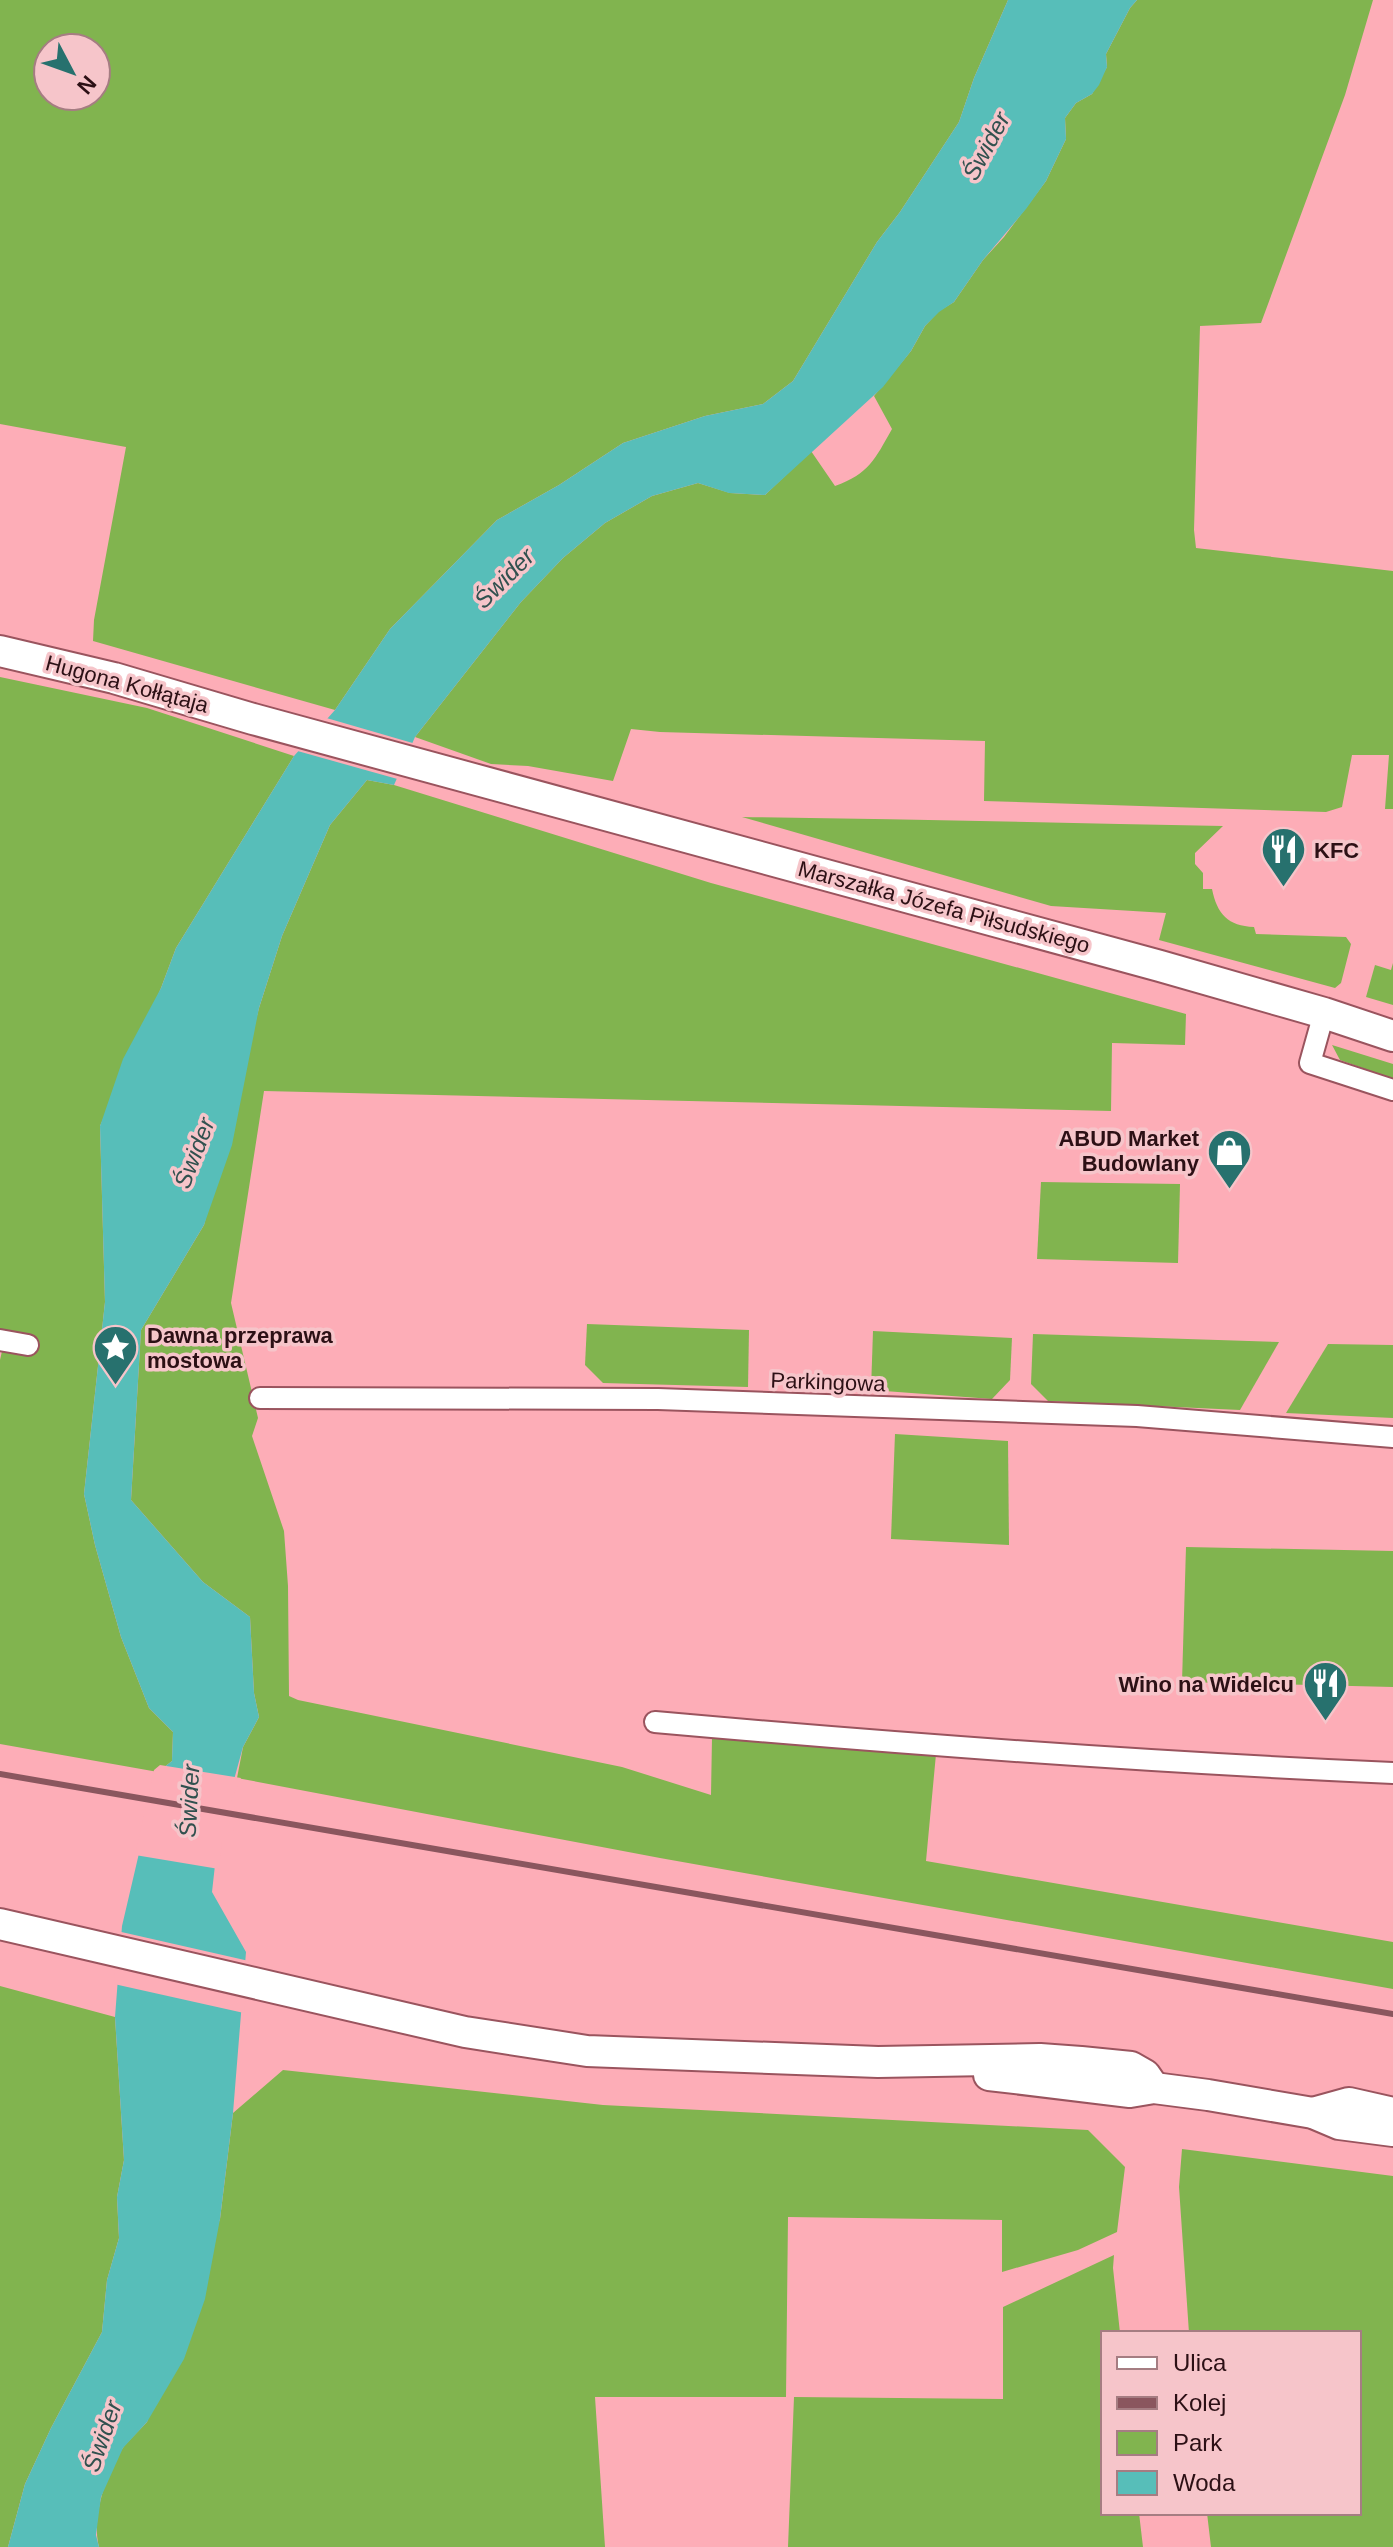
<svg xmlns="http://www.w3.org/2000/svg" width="1393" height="2547" font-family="Helvetica,sans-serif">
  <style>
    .green { fill: #81b44f; fill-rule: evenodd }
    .water { fill: #57beb9 }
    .pier { fill: #fdadb7 }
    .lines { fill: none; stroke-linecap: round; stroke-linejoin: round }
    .minor-casing { stroke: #9a545e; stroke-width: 24 }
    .secondary-casing { stroke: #9a545e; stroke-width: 34 }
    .minor { stroke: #fff; stroke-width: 20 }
    .secondary { stroke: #fff; stroke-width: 30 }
    .rail { stroke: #8a565e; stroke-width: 6 }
    .labels { text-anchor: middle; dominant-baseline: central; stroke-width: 7; stroke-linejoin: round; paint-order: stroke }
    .street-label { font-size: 22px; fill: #2c1015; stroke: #f6c5ca }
    .poi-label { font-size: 22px; font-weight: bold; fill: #2c1015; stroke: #f6c5ca; text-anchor: start }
    .water-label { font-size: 24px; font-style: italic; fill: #31514f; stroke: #f6c5ca }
  </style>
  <rect width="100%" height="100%" fill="#fdadb7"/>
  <!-- green -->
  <g class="green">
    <path d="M0 0H1008L974 78 959 122 900 212 877 242 793 381 763 404 705 416 623 443 559 485 497 520 390 629 335 710 93 641 94 620 126 447 0 424ZM48 48H96V96H48Z"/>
    <path d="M1137 0H1373L1345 95 1261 323 1200 326 1194 530 1196 548 1393 571V809H1385L1389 755H1352L1342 807 1326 812 984 801 985 741 660 732 631 729 613 781 528 766 491 764 415 737 521 602 563 558 605 523 652 496 698 483 730 493 765 495 811 451 835 486C869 474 875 459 892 429L874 396 911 351 925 326 939 311 954 302 983 260 1004 237 1046 181 1066 139 1065 118 1076 103 1092 94 1107 67 1106 54 1130 8Z"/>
    <polygon points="0,677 147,708 294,756 176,948 161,988 100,1126 105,1302 84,1494 95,1545 121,1637 149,1708 173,1732 172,1761 158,1772 0,1744 0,1360 6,1333 0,1332"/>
    <polygon points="367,780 394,785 711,883 1186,1014 1185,1045 1112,1043 1111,1111 264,1091 231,1303 258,1418 252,1436 284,1531 288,1586 289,1696 298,1700 622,1767 711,1795 712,1738 936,1754 926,1861 1393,1942 1393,1989 660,1858 237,1778 243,1747 259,1717 254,1693 250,1617 203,1582 131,1500 141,1330 204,1225 259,1008 282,936 330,825"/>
    <path d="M742 817C902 819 1062 823 1223 826L1195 853V864L1203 873V889H1212C1217 914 1228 926 1254 927L1256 934 1346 937 1351 944 1341 983 1335 988 1159 940 1166 913 1051 906Z"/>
    <polygon points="1393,963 1393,1005 1366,997 1375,965 1391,970"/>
    <polygon points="1332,1045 1393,1064 1393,1079 1340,1060"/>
    <polygon points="1041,1182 1180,1184 1178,1263 1037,1259"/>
    <polygon points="587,1324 749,1330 748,1387 603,1383 585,1365"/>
    <polygon points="873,1331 1012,1338 1010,1380 992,1399 871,1390"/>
    <polygon points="1033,1334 1279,1342 1240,1410 1048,1401 1031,1384"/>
    <polygon points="1328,1344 1393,1345 1393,1418 1286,1413"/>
    <polygon points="895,1434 1008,1441 1009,1545 891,1539"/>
    <polygon points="1186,1547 1393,1551 1393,1687 1182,1682"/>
    <polygon points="0,1986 115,2017 124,2160 117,2197 119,2238 107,2280 102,2332 51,2428 25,2484 8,2547 0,2547"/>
    <path d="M283 2070 603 2105 1088 2130 1125 2167 1117 2232 1078 2250 1002 2272V2220L788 2217 786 2397H595L605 2547H99C91 2518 107 2468 125 2445 132 2437 140 2430 147 2422L220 2219 233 2113Z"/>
    <polygon points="1182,2149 1393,2176 1393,2547 1211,2547 1207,2513 1359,2513 1359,2333 1189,2333 1179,2187"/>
    <polygon points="1114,2255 1113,2268 1120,2333 1103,2333 1103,2513 1139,2513 1143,2547 788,2547 794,2397 1003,2399 1003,2307"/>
  </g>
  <!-- water -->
  <polygon class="water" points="1008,0 1137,0 1130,8 1106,54 1107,67 1099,85 1092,94 1076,103 1065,118 1066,139 1046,181 1026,209 983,260 954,302 939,312 925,326 911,351 883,387 765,495 729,493 698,483 652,496 605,523 563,558 521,602 415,737 394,785 367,780 330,825 282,936 259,1008 232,1145 204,1225 141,1330 131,1500 203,1582 250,1617 254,1693 259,1717 243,1747 218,1838 212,1892 246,1952 233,2113 220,2219 205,2299 184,2359 147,2422 123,2448 101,2497 96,2535 99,2547 8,2547 25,2484 51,2428 102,2332 107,2280 119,2238 117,2197 124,2160 115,2017 122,1926 158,1772 172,1761 173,1732 149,1708 121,1637 95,1545 84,1494 105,1302 100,1126 123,1059 161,988 176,948 294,756 335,710 390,629 497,520 559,485 623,443 705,416 763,404 793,381 877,242 900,212 959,122 974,78"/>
  <!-- pier -->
  <g class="pier">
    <polygon points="323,717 416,744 401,780 294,750"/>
    <polygon points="160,1765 241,1778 231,1801 237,1810 233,1831 222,1840 219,1869 135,1855 154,1770"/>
    <polygon points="117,1931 249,1961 244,2013 114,1984"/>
  </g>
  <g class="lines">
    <defs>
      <g id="minor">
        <polyline points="1324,1013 1310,1063 1393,1090"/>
        <polyline points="0,1340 28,1345"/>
        <polyline points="260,1398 658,1399 1137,1416 1393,1437"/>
        <path d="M655 1722C901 1744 1147 1762 1393 1773"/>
      </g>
      <g id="secondary">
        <polyline points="0,651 114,678 253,719 1160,966 1324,1013 1393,1036"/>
        <polyline points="0,1924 465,2032 587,2051 878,2062 1040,2059 1081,2062 1131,2067 1145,2075 1154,2088"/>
        <polyline points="989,2075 1130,2092 1154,2088 1208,2095 1313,2113 1339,2124 1393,2131"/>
        <polyline points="1313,2113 1349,2103 1393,2113"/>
      </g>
    </defs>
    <!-- minor casing -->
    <use href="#minor" class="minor-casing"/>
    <!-- secondary casing -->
    <use href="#secondary" class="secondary-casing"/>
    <!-- minor -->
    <use href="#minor" class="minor"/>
    <!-- secondary -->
    <use href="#secondary" class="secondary"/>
    <!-- rail -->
    <polyline class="rail" points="0,1774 1393,2014"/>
  </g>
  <!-- icons -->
  <defs>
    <symbol id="restaurant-pin" viewBox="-11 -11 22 30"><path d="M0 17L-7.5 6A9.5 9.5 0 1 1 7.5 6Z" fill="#27716e" stroke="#f6c5ca"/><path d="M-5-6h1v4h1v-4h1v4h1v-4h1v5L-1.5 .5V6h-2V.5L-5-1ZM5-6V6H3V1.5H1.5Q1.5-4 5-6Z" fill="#fff"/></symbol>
    <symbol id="shop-pin" viewBox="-11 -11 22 30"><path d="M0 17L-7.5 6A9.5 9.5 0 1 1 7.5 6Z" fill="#27716e" stroke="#f6c5ca"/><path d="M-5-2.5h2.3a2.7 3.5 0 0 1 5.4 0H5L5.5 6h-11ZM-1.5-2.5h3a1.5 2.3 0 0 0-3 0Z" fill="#fff"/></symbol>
    <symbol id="sight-pin" viewBox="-11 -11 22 30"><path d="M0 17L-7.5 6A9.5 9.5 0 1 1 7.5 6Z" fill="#27716e" stroke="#f6c5ca"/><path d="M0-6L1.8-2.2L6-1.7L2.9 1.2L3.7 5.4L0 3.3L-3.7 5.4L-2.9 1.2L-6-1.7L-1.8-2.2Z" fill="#fff"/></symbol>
  </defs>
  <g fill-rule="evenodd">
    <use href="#restaurant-pin" x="1258" y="824" width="51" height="69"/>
    <use href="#shop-pin" x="1204" y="1126" width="51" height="69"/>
    <use href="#sight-pin" x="90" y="1322" width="51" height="69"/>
    <use href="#restaurant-pin" x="1300" y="1658" width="51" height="69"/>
  </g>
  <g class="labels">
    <!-- street labels -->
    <g class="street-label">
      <text transform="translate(127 684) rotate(15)">Hugona Kołłątaja</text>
      <text transform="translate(944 907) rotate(15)">Marszałka Józefa Piłsudskiego</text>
      <text transform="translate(828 1382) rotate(2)">Parkingowa</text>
    </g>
    <!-- poi labels -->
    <g class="poi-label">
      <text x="1314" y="850">KFC</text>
      <text x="1199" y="1138" text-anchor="end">ABUD Market<tspan x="1199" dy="25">Budowlany</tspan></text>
      <text x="147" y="1335">Dawna przeprawa<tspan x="147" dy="25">mostowa</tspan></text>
      <text x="1294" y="1684" text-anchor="end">Wino na Widelcu</text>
    </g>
    <!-- water labels -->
    <g class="water-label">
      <text transform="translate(986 146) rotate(-62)">Świder</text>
      <text transform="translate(504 578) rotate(-45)">Świder</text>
      <text transform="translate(194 1153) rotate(-69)">Świder</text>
      <text transform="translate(189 1801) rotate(-87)">Świder</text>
      <text transform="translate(102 2436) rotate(-71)">Świder</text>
    </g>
  </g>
  <!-- legend -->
  <rect x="1101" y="2331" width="260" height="184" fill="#f6c5ca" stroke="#a57d82" stroke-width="2"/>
  <rect x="1117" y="2357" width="40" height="12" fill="#ffffff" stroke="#a57d82" stroke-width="2"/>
  <text x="1173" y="2371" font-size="24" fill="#2c1015">Ulica</text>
  <rect x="1117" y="2397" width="40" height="12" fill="#8a565e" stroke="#a57d82" stroke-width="2"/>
  <text x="1173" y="2411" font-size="24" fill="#2c1015">Kolej</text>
  <rect x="1117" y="2431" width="40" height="24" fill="#81b44f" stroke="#a57d82" stroke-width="2"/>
  <text x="1173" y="2451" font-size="24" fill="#2c1015">Park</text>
  <rect x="1117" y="2471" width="40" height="24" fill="#57beb9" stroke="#a57d82" stroke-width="2"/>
  <text x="1173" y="2491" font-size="24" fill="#2c1015">Woda</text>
  <!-- north arrow -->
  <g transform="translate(72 72) rotate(131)"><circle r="38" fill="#f6c5ca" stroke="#a57d82" stroke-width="2"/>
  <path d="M0-6L14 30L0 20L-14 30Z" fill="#27716e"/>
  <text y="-12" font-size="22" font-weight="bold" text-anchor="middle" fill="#2c1015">N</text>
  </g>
</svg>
